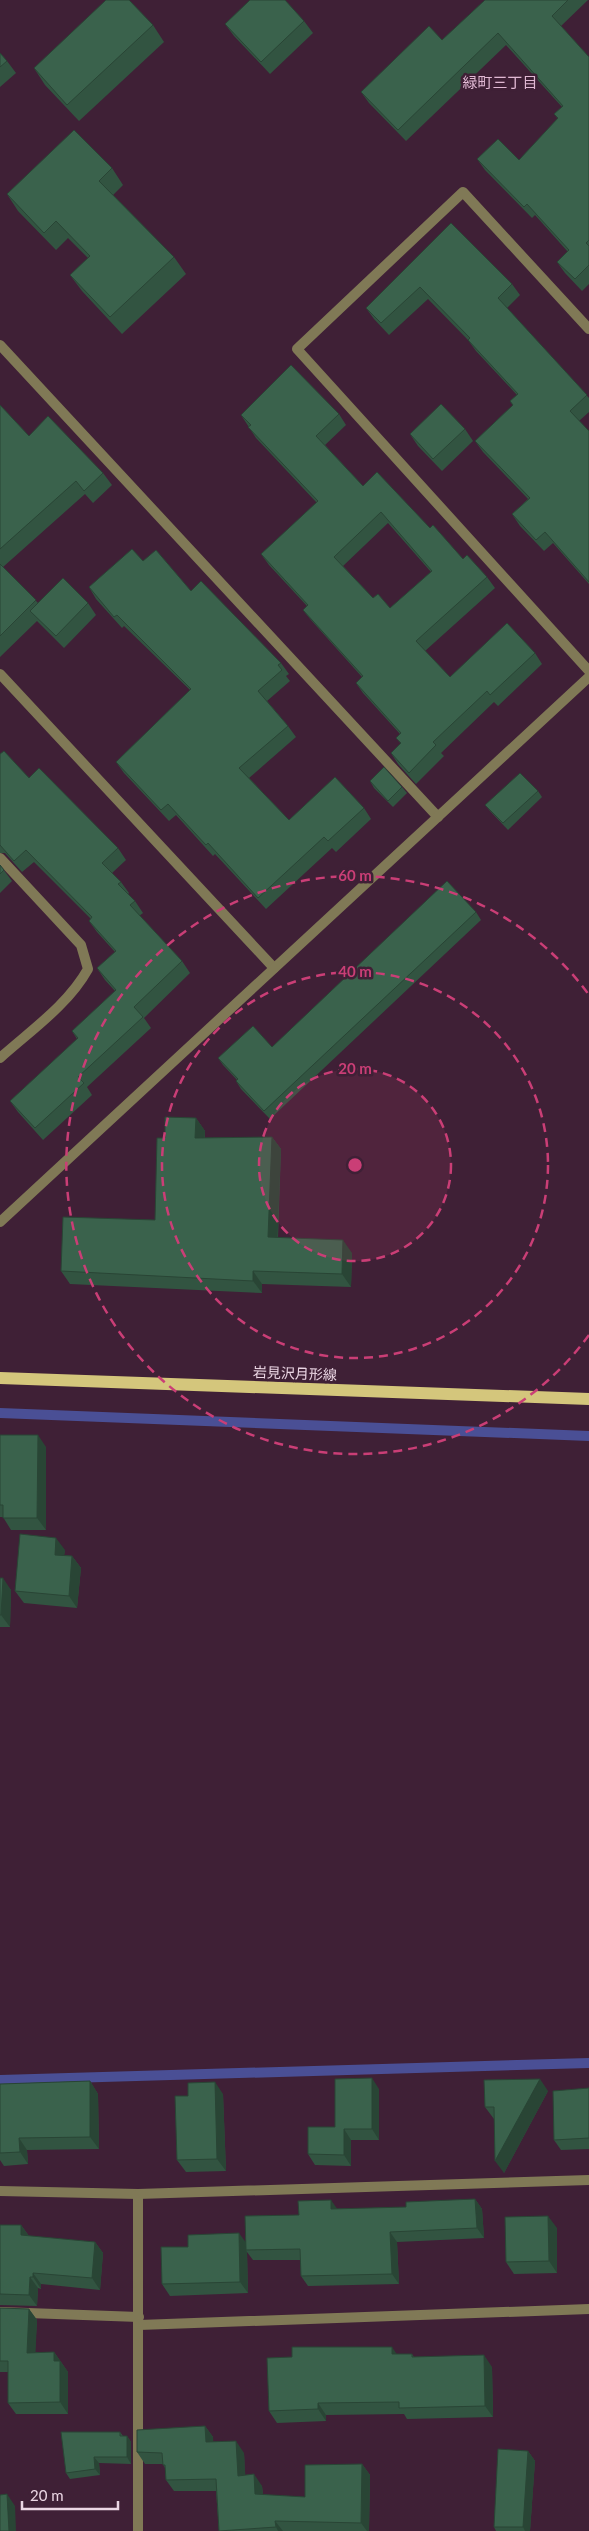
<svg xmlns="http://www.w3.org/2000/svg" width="589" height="2531" font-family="Lato,'Noto Sans JP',sans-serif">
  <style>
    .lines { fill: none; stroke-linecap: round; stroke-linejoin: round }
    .stream { stroke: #4a4f95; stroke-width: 10 }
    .minor { stroke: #807956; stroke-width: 10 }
    .tertiary { stroke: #807956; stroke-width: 10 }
    .primary { stroke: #d4c67c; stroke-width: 12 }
    .wall { fill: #325441; fill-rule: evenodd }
    .shaded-wall { fill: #294535 }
    .building { fill: #3a624c; stroke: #294535; fill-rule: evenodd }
    .ring { fill: none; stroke: #ca3e76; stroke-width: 2.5; stroke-dasharray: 9 6 }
    .labels { text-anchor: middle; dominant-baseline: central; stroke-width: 5; stroke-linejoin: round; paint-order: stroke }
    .street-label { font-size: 14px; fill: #ebd6e4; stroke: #3f2036 }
    .neighbourhood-label { font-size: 15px; fill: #e0b8d3; stroke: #3f2036 }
    .centre { fill: #ca3e76; stroke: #3f2036; stroke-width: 2.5 }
    .ring-label { font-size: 15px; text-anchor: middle; font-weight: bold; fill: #ca3e76; stroke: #3f2036; stroke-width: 5; stroke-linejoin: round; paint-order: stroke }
  </style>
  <rect width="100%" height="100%" fill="#3f2036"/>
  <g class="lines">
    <!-- stream -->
    <g class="stream">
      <polyline points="0,1413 589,1436"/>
      <polyline points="0,2080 589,2063"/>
    </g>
    <!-- minor -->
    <g class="minor">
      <polyline points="589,329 463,192 297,349 589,671"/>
      <polyline points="0,345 438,817"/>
      <polyline points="0,674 274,968"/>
      <path d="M0 858 81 945 88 969C68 1005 30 1031 0 1058"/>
      <polyline points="0,2191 138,2194 589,2180"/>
      <polyline points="0,2312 139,2317"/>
      <polyline points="139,2325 589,2309"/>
      <polyline points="138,2531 138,2194"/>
    </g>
    <!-- tertiary -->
    <polyline class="tertiary" points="0,1222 589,677"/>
    <!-- primary -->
    <polyline class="primary" points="0,1378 589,1399"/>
  </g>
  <!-- wall -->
  <g class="wall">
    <polygon points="485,0 588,0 561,26 589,57 589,284 582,291 565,273 557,262 568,252 535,215 532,218 485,170 477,159 519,160 558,119 554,114 562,107 506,45 406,141 369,103 361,92 442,40"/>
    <polygon points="304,21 313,33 270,74 234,36 225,24"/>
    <polygon points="153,25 164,42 79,121 45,85 34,68"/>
    <polygon points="0,53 7,61 16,73 0,87"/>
    <polygon points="112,168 123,185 113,195 174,257 186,274 122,334 82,291 70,275 88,258 68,238 56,250 18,211 7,194"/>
    <polygon points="451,223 512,284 520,295 507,308 589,398 589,412 579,421 589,431 589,584 553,543 544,551 520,526 512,514 528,499 483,452 475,441 513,405 510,401 517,395 476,351 468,340 428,299 389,335 374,319 366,308"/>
    <polygon points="0,405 29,436 103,473 112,485 93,503 85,494 3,567 38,603 88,603 96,615 64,648 37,621 0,657"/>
    <path d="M339 414 346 425 325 445 363 486 430 528 463 559 487 577 495 588 425 651 450 677 535 653 542 664 498 706 494 702 441 753 444 756 416 784 398 764 391 753 401 744 396 738 400 734 363 693 356 683 362 677 311 620 303 610 307 606 269 565 261 554 317 503 256 438 241 415ZM388 523 431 572 390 608 373 598 343 566Z"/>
    <polygon points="465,429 473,441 442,471 418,446 410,434"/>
    <polygon points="143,561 191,591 281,663 289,674 286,676 290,681 267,701 288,726 296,737 249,778 289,820 364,808 371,819 336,852 332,848 266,909 215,854 213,856 176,815 169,821 124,773 116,762 190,690 124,626 122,628 96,599 89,587"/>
    <polygon points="0,754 118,848 126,860 112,873 121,882 129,893 128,894 135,901 143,913 139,916 182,961 190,973 144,1018 151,1028 87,1087 92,1095 43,1140 18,1112 10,1101 77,1039 72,1031 115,991 105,980 97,968 115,952 97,932 89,921 91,919 34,862 22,872 5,853 0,853"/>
    <polygon points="370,781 402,787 407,793 393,807 374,788"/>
    <polygon points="538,791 542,797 508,830 490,811 485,805"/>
    <polygon points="0,865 12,881 0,893"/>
    <polygon points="476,912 481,920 270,1119 241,1089 236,1081 237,1080 223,1065 218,1058 272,1047"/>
    <polygon points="196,1118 205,1131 205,1138 272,1137 281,1149 278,1238 352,1253 351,1287 262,1284 262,1293 70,1284 61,1271 155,1220 165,1138"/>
    <polygon points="0,1435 46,1447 46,1530 11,1530 3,1517 0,1517"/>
    <polygon points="65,1550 64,1555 72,1556 81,1568 77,1608 24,1603 15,1591"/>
    <polygon points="0,1578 11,1590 10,1627 0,1627"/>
    <polygon points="90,2081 98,2094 99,2149 27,2150 28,2164 4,2166 0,2160 0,2084"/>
    <polygon points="589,2088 589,2149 561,2150 554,2140"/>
    <polygon points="379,2089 379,2140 351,2140 351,2166 315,2165 308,2154 335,2127"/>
    <polygon points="548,2091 504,2173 494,2119 485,2107"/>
    <polygon points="223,2094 226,2171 186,2172 177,2160"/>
    <polygon points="475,2199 482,2209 484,2238 397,2242 399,2284 308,2286 301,2276 301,2260 253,2260 247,2252 248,2293 170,2296 162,2284 188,2247 246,2242 299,2215 337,2209 406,2207"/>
    <polygon points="0,2225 21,2225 29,2236 95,2242 103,2253 100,2290 41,2284 41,2289 38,2288 37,2306 0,2305"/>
    <polygon points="557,2228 557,2273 514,2274 506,2262"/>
    <polygon points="0,2308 29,2309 37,2320 35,2352 54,2352 68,2372 68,2414 16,2414 8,2403 8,2372 0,2372"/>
    <polygon points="397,2354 412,2354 414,2357 492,2367 493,2417 407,2419 404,2414 326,2415 326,2421 277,2423 269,2411"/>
    <polygon points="205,2426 213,2437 213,2442 244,2453 245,2475 262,2486 263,2495 305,2497 362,2464 370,2475 369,2531 219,2531 216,2491 174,2491 166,2480 165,2468 163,2464 145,2464 137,2452"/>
    <polygon points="120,2432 123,2436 127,2436 131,2442 131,2464 99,2463 100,2475 70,2479 66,2473"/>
    <polygon points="528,2451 535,2461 530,2531 496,2531 494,2527"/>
  </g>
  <!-- shaded-wall -->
  <g class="shaded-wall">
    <polygon points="196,1118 205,1131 204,1151 195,1138"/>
    <polygon points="272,1137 281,1149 277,1250 268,1237"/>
    <polygon points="343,1240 352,1253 351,1287 342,1274"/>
    <polygon points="253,1271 262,1284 262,1293 253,1281"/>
    <polygon points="38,1435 46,1447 46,1530 37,1518"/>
    <polygon points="56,1538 65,1550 63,1567 55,1555"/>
    <polygon points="72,1556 81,1568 77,1608 69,1596"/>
    <polygon points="3,1578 11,1590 10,1627 1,1615"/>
    <polygon points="372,2078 379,2089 379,2140 372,2129"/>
    <polygon points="540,2079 548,2091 504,2173 495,2161"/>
    <polygon points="90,2081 98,2094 99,2149 90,2137"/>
    <polygon points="215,2082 223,2094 226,2171 217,2159"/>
    <polygon points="344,2129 351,2140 351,2166 344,2155"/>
    <polygon points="19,2138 27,2150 28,2164 20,2152"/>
    <polygon points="475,2199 482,2209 484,2238 477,2228"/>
    <polygon points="331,2200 338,2210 331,2209"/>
    <polygon points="548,2216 557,2228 557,2273 549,2261"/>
    <polygon points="21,2225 29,2236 21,2235"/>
    <polygon points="390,2232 397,2242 399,2284 392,2274"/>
    <polygon points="239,2233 247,2244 246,2250 247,2252 248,2293 240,2282"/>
    <polygon points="95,2242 103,2253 100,2290 92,2278"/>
    <polygon points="33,2273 41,2284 41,2289 33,2277"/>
    <polygon points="30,2277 38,2288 37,2306 29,2295"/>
    <polygon points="29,2309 37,2320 35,2364 27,2353"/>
    <polygon points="392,2347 400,2359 392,2354"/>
    <polygon points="54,2352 68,2372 68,2414 60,2402 54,2361"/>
    <polygon points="484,2355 492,2367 493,2417 485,2406"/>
    <polygon points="318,2403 326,2415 326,2421 318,2409"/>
    <polygon points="205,2426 213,2437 214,2454 206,2442"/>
    <polygon points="127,2436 131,2442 131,2464 127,2457"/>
    <polygon points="236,2441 244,2453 246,2487 238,2476"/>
    <polygon points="528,2451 535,2461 530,2531 525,2531 523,2527"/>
    <polygon points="94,2457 99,2463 100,2475 95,2469"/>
    <polygon points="362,2464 370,2475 369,2531 367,2531 361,2523"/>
    <polygon points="254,2474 262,2486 264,2506 255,2494"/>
    <polygon points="7,2494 15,2506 16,2531 9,2531"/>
    <polygon points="275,2521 283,2531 278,2531 276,2527"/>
  </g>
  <!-- building -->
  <g class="building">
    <polygon points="106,0 129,0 153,25 67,105 34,68"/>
    <polygon points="250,0 285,0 304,21 261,62 225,24"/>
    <polygon points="485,0 568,0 552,16 589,57 589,240 586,243 589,246 589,265 575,279 557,262 569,250 527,204 524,207 477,159 498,139 519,160 558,118 554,114 563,106 498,33 398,130 361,92 429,26 442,40"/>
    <polygon points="0,53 7,61 0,67"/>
    <polygon points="74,130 112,168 99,181 174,257 110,317 70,275 90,256 56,221 44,233 7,194"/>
    <polygon points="451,223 512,284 498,298 587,395 570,411 589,431 589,582 545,532 536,540 512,514 530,498 475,441 513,405 510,401 518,394 468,340 470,338 420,287 381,323 366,308"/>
    <path d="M291 365 339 414 316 436 363 486 377 472 430 528 433 525 463 559 467 555 487 577 416 641 450 677 507 623 535 653 490 695 487 691 433 742 436 745 409 773 391 753 401 743 396 738 401 733 356 683 363 676 303 610 308 605 261 554 318 501 248 427 251 425 241 415ZM381 512 432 571 390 608 378 594 373 598 334 557Z"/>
    <polygon points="441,404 465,429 433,459 410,434"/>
    <polygon points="0,405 29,436 48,416 103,473 84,491 76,481 0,549"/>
    <polygon points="132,549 143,561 156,550 191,591 201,581 281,663 278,665 282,670 258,691 288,726 239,768 289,820 335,777 364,808 328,841 324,837 258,898 208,843 206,845 168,804 161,810 116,762 191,689 117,615 114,617 89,587"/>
    <polygon points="0,564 36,600 0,636"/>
    <polygon points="63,578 88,603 56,636 30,611"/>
    <polygon points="4,751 29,778 39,768 118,848 102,863 121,882 118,884 135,901 130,905 182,961 134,1007 143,1017 78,1077 84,1083 35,1128 10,1101 78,1038 72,1031 116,990 97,968 116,951 89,921 92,917 26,850 14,861 0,845 0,754"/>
    <polygon points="384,767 402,787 388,801 370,781"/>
    <polygon points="520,773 538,791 503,823 485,805"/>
    <polygon points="0,865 4,870 0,874"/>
    <polygon points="447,881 476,912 264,1111 236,1081 238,1079 218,1058 253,1026 272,1047"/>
    <polygon points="165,1117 196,1118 195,1138 272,1137 268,1237 343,1240 342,1274 253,1271 253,1281 61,1271 63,1217 155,1220 157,1138 165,1138"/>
    <polygon points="0,1435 38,1435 37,1518 3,1518 3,1505 0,1505"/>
    <polygon points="20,1534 56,1538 55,1555 72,1556 69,1596 15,1591"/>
    <polygon points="0,1578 3,1578 1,1615 0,1615"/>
    <polygon points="372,2078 372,2129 344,2129 344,2155 308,2154 308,2127 335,2127 335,2079"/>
    <polygon points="540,2079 495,2161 494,2107 485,2107 484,2080"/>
    <polygon points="90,2081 90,2137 19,2138 20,2152 0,2153 0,2084"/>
    <polygon points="215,2082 217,2159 177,2160 175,2096 188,2096 188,2083"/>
    <polygon points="589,2088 589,2138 554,2140 553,2091"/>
    <polygon points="475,2199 477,2228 390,2232 392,2274 301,2276 300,2249 246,2250 245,2216 299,2215 298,2201 331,2200 331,2209 406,2207 406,2202"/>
    <polygon points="548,2216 549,2261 506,2262 505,2217"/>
    <polygon points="0,2225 21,2225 21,2235 95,2242 92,2278 33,2273 33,2277 30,2277 29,2295 0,2294"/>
    <polygon points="239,2233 240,2282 162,2284 161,2247 188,2247 188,2235"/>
    <polygon points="0,2308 29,2309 27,2353 54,2352 54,2361 60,2361 60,2402 8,2403 8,2361 0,2361"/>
    <polygon points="292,2347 392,2347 392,2354 412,2354 412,2357 484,2355 485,2406 399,2408 399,2402 318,2403 318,2409 269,2411 267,2358 292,2357"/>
    <polygon points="205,2426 206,2442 236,2441 238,2476 254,2474 255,2494 305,2497 305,2465 362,2464 361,2523 275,2521 276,2527 219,2531 216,2479 166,2480 165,2465 163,2465 162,2453 137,2452 137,2430"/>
    <polygon points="61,2432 120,2432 120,2436 127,2436 127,2457 94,2457 95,2469 66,2473"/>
    <polygon points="498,2449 528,2451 523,2527 494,2527"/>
    <polygon points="7,2494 9,2531 0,2531 0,2495"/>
  </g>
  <!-- distance rings -->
  <circle cx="355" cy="1165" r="96" fill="#ca3e76" fill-opacity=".12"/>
  <g class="ring">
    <circle cx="355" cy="1165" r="96"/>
    <circle cx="355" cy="1165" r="193"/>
    <path d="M589 1335A289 289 0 1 1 589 995"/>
  </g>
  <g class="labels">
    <!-- street labels -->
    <g class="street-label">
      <text transform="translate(295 1373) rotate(2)">岩見沢月形線</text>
    </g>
    <!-- neighbourhood labels -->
    <g class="neighbourhood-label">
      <text x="500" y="82">緑町三丁目</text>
    </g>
  </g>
  <circle cx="355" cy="1165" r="8" class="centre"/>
  <g class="ring-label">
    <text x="355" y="881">60 m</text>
    <text x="355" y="977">40 m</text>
    <text x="355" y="1074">20 m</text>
  </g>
  <!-- scale -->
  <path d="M22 2501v8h96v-8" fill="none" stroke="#ebd6e4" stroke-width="2.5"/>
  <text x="30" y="2501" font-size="15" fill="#ebd6e4" stroke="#3f2036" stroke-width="4" paint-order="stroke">20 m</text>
</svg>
